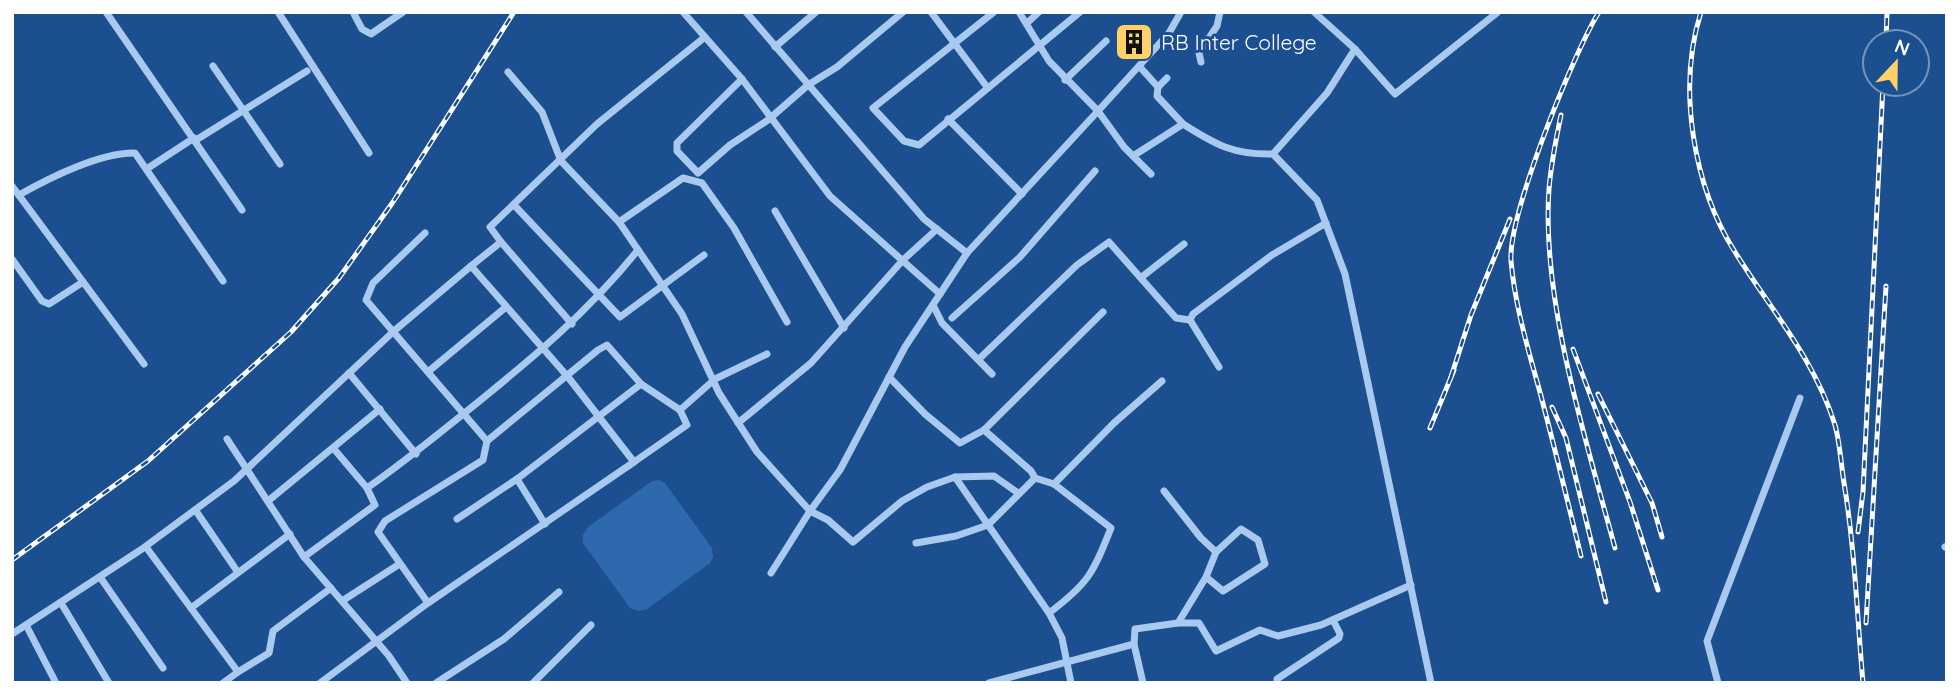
<svg xmlns="http://www.w3.org/2000/svg" width="1959" height="695" font-family="Quicksand,sans-serif">
  <style>
    .pitch { fill: #2e69ad }
    .lines { fill: none; stroke-linecap: round; stroke-linejoin: round }
    .minor { stroke: #a9c9ee; stroke-width: 7 }
    .rail-casing { stroke: #fff; stroke-width: 5 }
    .rail { stroke: #1b4f8f; stroke-width: 2.5; stroke-dasharray: 8; stroke-linecap: butt }
    .labels { text-anchor: middle; dominant-baseline: central; stroke-width: 6; stroke-linejoin: round; paint-order: stroke }
    .poi-label { font-size: 21px; fill: #fff; stroke: #1b4f8f; text-anchor: start }
  </style>
  <rect width="100%" height="100%" fill="#1b4f8f"/>
  <!-- pitch -->
  <polygon class="pitch" points="659,480 665,483 712,548 713,557 710,563 647,609 639,611 630,608 583,543 583,535 588,527 652,481"/>
  <g class="lines">
    <!-- minor -->
    <g class="minor">
      <polyline points="106,12 242,210"/>
      <polyline points="278,12 369,153"/>
      <polyline points="353,12 362,29 371,34 403,12"/>
      <polyline points="683,12 742,79 830,196 940,294"/>
      <polyline points="746,12 924,219 967,253"/>
      <polyline points="931,12 987,87"/>
      <polyline points="994,12 873,108 904,141 919,145 1080,12"/>
      <polyline points="1019,12 1049,61 1098,111 1169,33 1181,12"/>
      <polyline points="1314,12 1355,49 1395,94 1498,12"/>
      <polyline points="1027,23 1039,12"/>
      <polyline points="775,47 816,12"/>
      <polyline points="1355,49 1327,93 1273,154 1317,200 1345,274 1431,683"/>
      <polyline points="1201,62 1199,53 1217,26 1220,12"/>
      <polyline points="213,66 280,164"/>
      <polyline points="1139,66 1158,87 1157,96 1183,124"/>
      <polyline points="508,72 542,112 561,161 619,222 682,314 719,393 757,452 810,511 840,470 905,347 967,253 1098,111 1124,147 1151,174"/>
      <polyline points="742,79 677,143 677,151 698,173 730,145 768,120 808,85 837,67 903,12"/>
      <polyline points="1065,80 1106,41"/>
      <polyline points="1158,87 1167,78"/>
      <polyline points="948,119 1022,194"/>
      <polyline points="196,140 307,71"/>
      <path d="M1133 156 1183 124C1216 145 1234 155 1273 154"/>
      <polyline points="148,168 194,138"/>
      <polyline points="12,186 144,364"/>
      <path d="M19 195C49 178 101 152 135 153L223 281"/>
      <polyline points="514,205 620,317 704,255"/>
      <polyline points="775,211 844,328"/>
      <polyline points="619,222 683,178 702,183 734,228 787,322"/>
      <polyline points="425,233 373,283 366,300 487,441"/>
      <polyline points="501,242 572,324"/>
      <polyline points="12,259 42,301 49,304 83,282"/>
      <polyline points="471,266 501,242 490,227 597,124 705,37"/>
      <polyline points="1143,276 1184,244"/>
      <polyline points="933,305 942,323 992,374"/>
      <polyline points="952,318 1020,257 1095,171"/>
      <polyline points="979,359 1077,265 1109,242 1176,318 1190,320"/>
      <polyline points="1219,367 1190,320 1193,314 1272,255 1326,223"/>
      <polyline points="429,371 506,307"/>
      <polyline points="349,373 416,454"/>
      <polyline points="889,377 925,414 960,443 984,430 1103,312"/>
      <polyline points="738,423 811,363 903,260 937,229"/>
      <path d="M984 430 1031 471 1035 478 1054 484 1111 528C1093 573 1089 583 1049 613"/>
      <polyline points="227,439 304,557 389,656 407,683"/>
      <polyline points="955,477 994,476 1018,493"/>
      <polyline points="517,479 545,524"/>
      <polyline points="1054,484 1114,423 1162,381"/>
      <path d="M367 488C403 463 437 435 472 407 535 356 587 313 638 250"/>
      <polyline points="1164,491 1201,538 1216,552"/>
      <polyline points="268,501 380,409"/>
      <polyline points="196,511 237,571"/>
      <polyline points="457,519 517,479 641,384"/>
      <polyline points="916,543 956,536 988,525 1035,478"/>
      <polyline points="146,547 238,672 223,683"/>
      <polyline points="1945,547 1947,546"/>
      <polyline points="304,557 375,505 367,488 334,449"/>
      <polyline points="771,573 810,511 828,520 853,542 902,501 927,487 955,477 1049,613 1062,638 1071,683"/>
      <polyline points="100,577 163,668"/>
      <polyline points="342,601 398,565"/>
      <polyline points="61,603 109,683"/>
      <polyline points="428,603 378,532 385,521 483,460 487,441 598,350 607,345 641,384 680,410"/>
      <polyline points="191,608 290,534"/>
      <polyline points="1178,623 1199,623 1216,651 1260,630 1278,636 1321,625 1411,585"/>
      <polyline points="26,625 56,683"/>
      <polyline points="12,634 142,549 234,481 394,331 471,266 568,377 634,462 687,425 680,410 715,379 767,354"/>
      <polyline points="238,672 269,653 273,631 331,588"/>
      <polyline points="320,683 428,603 634,462"/>
      <polyline points="436,683 504,639 559,592"/>
      <polyline points="533,683 591,625"/>
      <polyline points="989,683 1134,644"/>
      <polyline points="1143,683 1134,644 1135,629 1178,623 1206,577 1216,552 1241,529 1258,540 1265,564 1223,591 1206,577"/>
      <polyline points="1277,683 1277,679 1339,638 1340,634 1333,620"/>
      <polyline points="1718,683 1707,641 1800,398"/>
    </g>
    <defs>
      <g id="rail">
        <path d="M1701 12C1677 87 1693 186 1735 252 1771 310 1814 358 1835 425 1840 443 1841 464 1844 483 1855 549 1857 616 1863 683"/>
        <polyline points="1886,42 1887,12"/>
        <path d="M1561 115C1556 139 1551 164 1549 189 1541 300 1586 440 1615 548"/>
        <polyline points="1573,349 1630,502 1658,590"/>
        <polyline points="1451,377 1471,315 1510,219"/>
        <polyline points="1598,394 1652,503 1662,537"/>
        <polyline points="1552,407 1566,438 1606,602"/>
        <polyline points="1430,428 1454,370"/>
        <polyline points="1858,532 1863,492 1883,84"/>
        <path d="M1581 556C1568 503 1555 449 1541 396 1529 352 1515 307 1511 261 1508 215 1573 54 1599 12"/>
        <polyline points="12,560 148,461 291,332 339,278 393,202 514,12"/>
        <polyline points="1866,623 1886,286"/>
      </g>
    </defs>
    <!-- rail casing -->
    <use href="#rail" class="rail-casing"/>
    <!-- rail -->
    <use href="#rail" class="rail"/>
  </g>
  <!-- icons -->
  <defs>
    <symbol id="building-square" viewBox="-11 -11 22 22"><rect x="-9" y="-9" width="18" height="18" rx="4" fill="#ffd166" stroke="#1b4f8f"/><path d="M-4-6H4V6H1V3H-1V6H-4ZM-2.5-4.3h1.7v1.8h-1.7ZM.8-4.3h1.7v1.8H.8ZM-2.5-1h1.7V.8h-1.7ZM.8-1h1.7V.8H.8Z" fill="#111"/></symbol>
  </defs>
  <g fill-rule="evenodd">
    <use href="#building-square" x="1112" y="20" width="44" height="44"/>
  </g>
  <g class="labels">
    <!-- poi labels -->
    <g class="poi-label">
      <text x="1161" y="42">RB Inter College</text>
    </g>
  </g>
  <!-- border -->
  <rect width="1959" height="695" fill="none" stroke="#ffffff" stroke-width="28"/>
  <!-- north arrow -->
  <g transform="translate(1896 63) rotate(22)"><circle r="33" fill="#1b4f8f" stroke="#7695bc" stroke-width="2"/>
  <path d="M0-5L12 26L0 18L-12 26Z" fill="#ffd166"/>
  <text y="-10" font-size="19" font-weight="bold" text-anchor="middle" fill="#ffffff">N</text>
  </g>
</svg>
